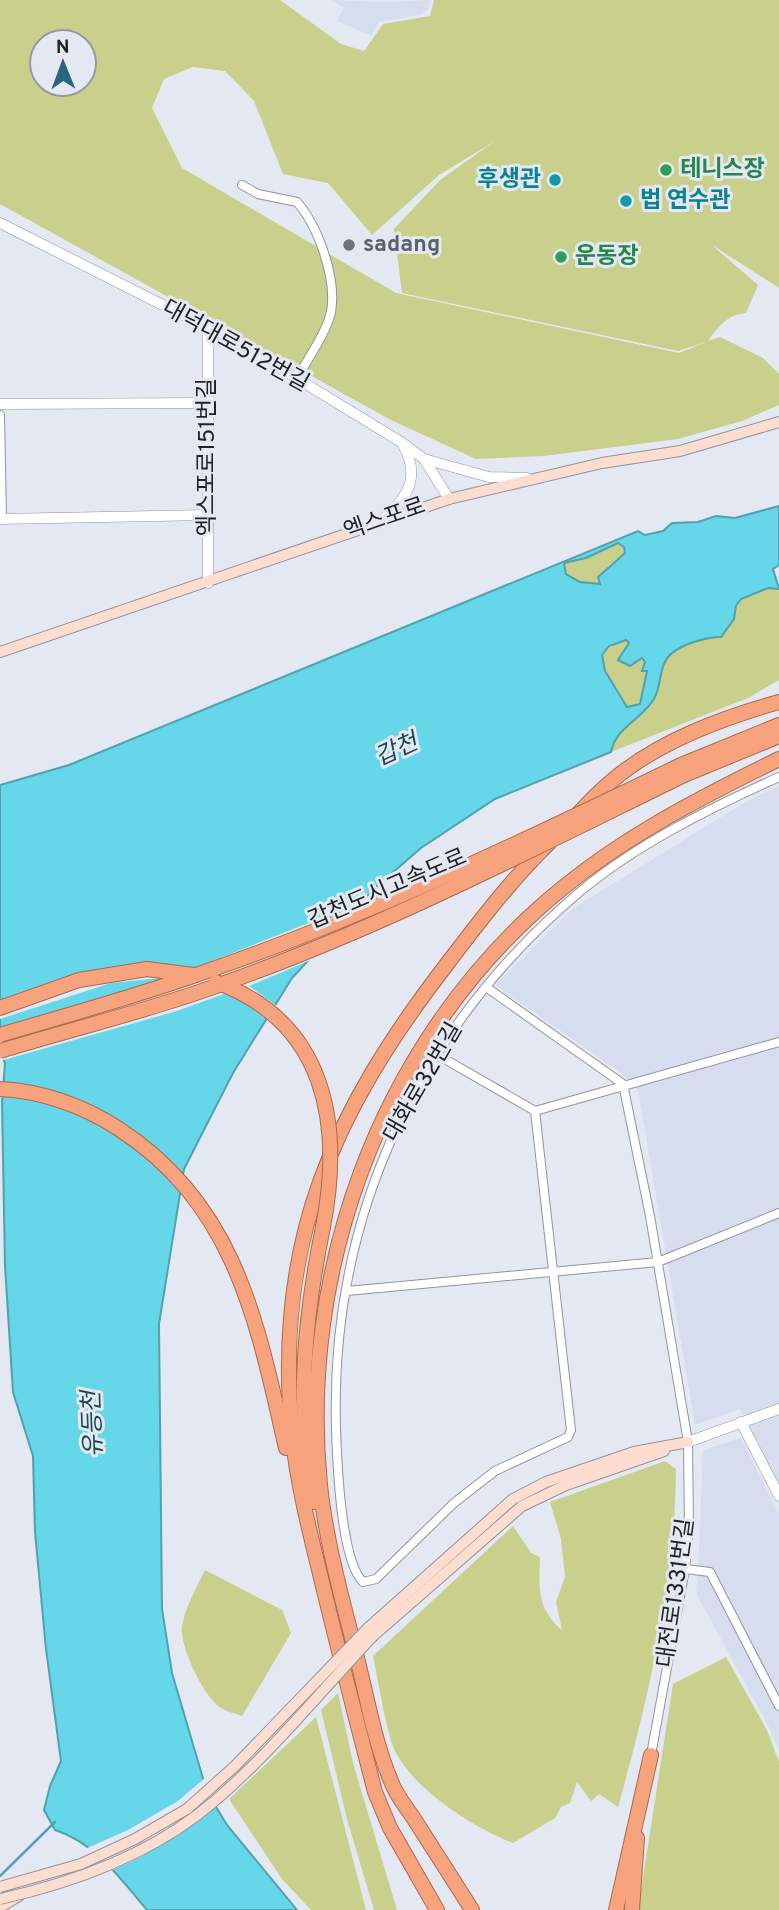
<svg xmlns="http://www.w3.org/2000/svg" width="779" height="1910" font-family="Overpass,'Noto Sans KR',sans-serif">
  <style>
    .built { fill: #d6ddee }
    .green { fill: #c8d08b; fill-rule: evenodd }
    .water { fill: #65d7e8; stroke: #51a1ae; stroke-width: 2; fill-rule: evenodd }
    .pier { fill: #e4e8f2 }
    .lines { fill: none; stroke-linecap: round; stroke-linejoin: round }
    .stream { stroke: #51a1ae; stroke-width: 2.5 }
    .minor-casing { stroke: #90949d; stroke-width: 10 }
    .tertiary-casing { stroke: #90949d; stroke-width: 11 }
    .secondary-casing { stroke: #90949d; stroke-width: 12 }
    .trunk-casing { stroke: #ab694a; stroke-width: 16 }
    .minor { stroke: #fff; stroke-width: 8 }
    .tertiary { stroke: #fff; stroke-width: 10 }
    .secondary { stroke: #fcddcf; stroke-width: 10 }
    .trunk { stroke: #f7a47e; stroke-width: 14 }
    .secondary-bridge-casing { stroke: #90949d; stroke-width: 12; stroke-linecap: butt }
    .trunk-bridge-casing { stroke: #ab694a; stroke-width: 16; stroke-linecap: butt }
    .secondary-bridge { stroke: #fcddcf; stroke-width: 10 }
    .trunk-bridge { stroke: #f7a47e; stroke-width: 14 }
    .leisure-dot { fill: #2e9e5b; stroke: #e4e8f2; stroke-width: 2.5 }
    .culture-dot { fill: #0f9aa8; stroke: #e4e8f2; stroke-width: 2.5 }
    .worship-dot { fill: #6b7280; stroke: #e4e8f2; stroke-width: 2.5 }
    .labels { text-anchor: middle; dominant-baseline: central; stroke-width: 6; stroke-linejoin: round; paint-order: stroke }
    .leisure-label { font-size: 23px; font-weight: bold; fill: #27864d; stroke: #e4e8f2; text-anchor: start }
    .culture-label { font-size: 23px; font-weight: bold; fill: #0d838f; stroke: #e4e8f2; text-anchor: end }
    .worship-label { font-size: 23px; font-weight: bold; fill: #5b616d; stroke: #e4e8f2; text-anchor: start }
    .street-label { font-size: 23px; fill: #212326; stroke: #e4e8f2 }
    .water-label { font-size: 24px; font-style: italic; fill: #184b52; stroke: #e4e8f2 }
  </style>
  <rect width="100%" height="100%" fill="#e4e8f2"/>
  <!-- built -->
  <g class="built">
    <polygon points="331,0 385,2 430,0 428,9 420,15 379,22 372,36 337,21 344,8"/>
    <polygon points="779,786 779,1484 740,1409 695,1425 638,1090 621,1073 495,985 572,909 747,801"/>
    <polygon points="741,1438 779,1513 779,1751 769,1727 697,1595 703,1450"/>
  </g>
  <!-- green -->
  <g class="green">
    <path d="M0 0H280L341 44 364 51 383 24 430 16 434 0H779V288L712 245 758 285 746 313C727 315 719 326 708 341L720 337 763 358 779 374V405L742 421 678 439 543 456 476 459 391 420 0 204ZM42 42H84V84H42ZM193 67 225 71 254 101 283 174 328 183 372 235 439 175 495 141 440 180 394 229 402 293 678 351 706 342 679 353 396 293 182 168 152 108 164 79Z"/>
    <polygon points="618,543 624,547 625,553 608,566 600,585 580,582 566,574 564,563 587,558"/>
    <path d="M768 588 779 589V680L748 698 611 752C616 727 641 720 654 699 662 685 658 666 671 654 682 644 706 637 721 637 726 629 740 600 742 599 750 595 760 592 768 588Z"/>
    <polygon points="626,640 629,642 619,660 642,658 647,671 640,704 627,707 605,671 602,655 609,646"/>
    <path d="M665 1461 676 1469C675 1584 649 1697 618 1807L599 1794 591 1801 577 1782 570 1803 561 1807 555 1818 513 1843C472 1827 405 1785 391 1741 383 1713 379 1684 373 1656L513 1526 531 1553 540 1557C539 1589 537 1609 562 1630L556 1602 565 1577 561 1539 550 1502Z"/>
    <path d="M205 1570 282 1610 291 1633 242 1716C235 1713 227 1712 221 1708 204 1698 179 1645 182 1626 186 1606 196 1588 205 1570Z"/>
    <polygon points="726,1657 767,1730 779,1762 779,1910 638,1910 673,1684"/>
    <polygon points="338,1693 353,1763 397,1910 374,1910 347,1819 321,1710"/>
    <polygon points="316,1717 366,1910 311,1910 282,1879 229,1799"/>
  </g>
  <!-- water -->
  <path class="water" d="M779 506V565L773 569 779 589 768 588 741 599 736 606 734 619 721 637C706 637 682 644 671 654 658 666 662 685 654 699 641 720 616 727 611 752L495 799 421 848 376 887 292 978 233 1073 184 1169 159 1324 162 1609 172 1673 207 1792 227 1825 297 1910H147C121 1879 94 1842 55 1830L44 1810 50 1786 61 1761 46 1649 35 1532 33 1456 13 1392 5 1266 2 1102 5 1063 0 1053V785L69 765 638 531 645 535 663 531 672 523 698 522 716 516 735 518ZM618 543 624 547 625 553 598 577 600 584 580 582 566 574 564 563 586 558ZM626 640 629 643 618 660 630 666 642 658 645 662 642 671H647L640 704 627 707 605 671 602 655 609 646Z"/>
  <!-- pier -->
  <g class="pier">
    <polygon points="369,899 313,959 249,986 278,1007 270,1018 232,991 177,1011 0,1061 0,1028 171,977 111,983 0,1019 0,1006 104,974 192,969"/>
    <polygon points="206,1777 217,1802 192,1824 141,1857 109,1872 85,1849 128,1830 178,1801"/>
  </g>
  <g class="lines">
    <!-- stream -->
    <polyline class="stream" points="0,1876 55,1822"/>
    <defs>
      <g id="minor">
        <path d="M242 185 258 194 297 202C318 226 337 278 331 312 326 334 307 359 297 379"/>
        <polyline points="0,415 2,519"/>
        <path d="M779 777C712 807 639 843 582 890 419 1027 330 1214 336 1428 337 1461 341 1561 363 1582L376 1579 454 1503 495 1471 568 1437 571 1430 535 1111 779 1042"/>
        <polyline points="486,987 623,1084 650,1216 688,1442 689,1529 685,1569 651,1755"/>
        <polyline points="436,1054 535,1111"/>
        <polyline points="347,1291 658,1262 779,1213"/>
        <polyline points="685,1569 710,1572 779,1706"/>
      </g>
      <g id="tertiary">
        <polyline points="0,223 244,346 401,442 424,459 449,499"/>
        <polyline points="0,404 208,403"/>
        <polyline points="424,459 489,477 527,478"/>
        <polyline points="0,519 208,515"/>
        <path d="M382 520C408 498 421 477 403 445"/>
        <polyline points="208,583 208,330"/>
        <polyline points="741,1422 779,1496"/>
        <polyline points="688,1442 779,1409"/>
      </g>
      <g id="secondary">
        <polyline points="0,652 449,499 602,463 680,451 779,422"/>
        <polyline points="368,1628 513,1499 546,1482 634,1452 688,1442"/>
        <polyline points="373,1636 522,1506 566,1485 664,1451"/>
        <polyline points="0,1907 19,1896"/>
      </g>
      <g id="trunk">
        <polyline points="681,765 779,725"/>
        <polyline points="684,775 779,736"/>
        <path d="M578 814C589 802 601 790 613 780 659 741 722 718 779 702"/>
        <polyline points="0,1008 79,980 147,969"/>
        <path d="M0 1089C42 1091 84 1106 119 1129 236 1205 257 1322 286 1448"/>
        <path d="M314 1502C296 1408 304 1320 323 1227"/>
        <path d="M437 1910 390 1828 375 1792C357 1722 339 1653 322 1582 310 1533 297 1483 292 1432 274 1241 333 1112 447 964 479 922 511 880 549 843"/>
        <path d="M472 1910C454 1881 435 1852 416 1822 408 1809 396 1796 391 1781 374 1741 367 1696 356 1654 342 1598 326 1542 320 1485 299 1272 379 1052 538 909 610 844 693 801 779 759"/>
        <polyline points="616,1910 651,1755"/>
        <polyline points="632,1910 637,1838"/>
      </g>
    </defs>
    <!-- minor casing -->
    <use href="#minor" class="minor-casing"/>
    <!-- tertiary casing -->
    <use href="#tertiary" class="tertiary-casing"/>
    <!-- secondary casing -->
    <use href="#secondary" class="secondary-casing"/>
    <!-- trunk casing -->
    <use href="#trunk" class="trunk-casing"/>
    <!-- minor -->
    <use href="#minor" class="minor"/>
    <!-- tertiary -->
    <use href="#tertiary" class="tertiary"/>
    <!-- secondary -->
    <use href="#secondary" class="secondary"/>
    <!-- trunk -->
    <use href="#trunk" class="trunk"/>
    <defs>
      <g id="secondary-bridge">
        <polyline points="0,1887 81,1864 135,1839 187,1809 235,1766 368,1628"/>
        <path d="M0 1899C67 1884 140 1858 196 1816 261 1766 317 1695 373 1636"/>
      </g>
      <g id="trunk-bridge">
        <polyline points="147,969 193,975"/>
        <path d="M216 982C326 1022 343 1124 323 1227"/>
        <path d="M0 1035C64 1016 130 998 193 976 361 919 522 842 681 765"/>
        <path d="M0 1051C66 1031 134 1014 199 992 367 935 525 853 684 775"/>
      </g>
    </defs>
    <!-- secondary-bridge casing -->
    <use href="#secondary-bridge" class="secondary-bridge-casing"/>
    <!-- trunk-bridge casing -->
    <use href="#trunk-bridge" class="trunk-bridge-casing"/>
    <!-- secondary-bridge -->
    <use href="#secondary-bridge" class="secondary-bridge"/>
    <!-- trunk-bridge -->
    <use href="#trunk-bridge" class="trunk-bridge"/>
  </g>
  <!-- markers -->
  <g class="leisure-dot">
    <circle cx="666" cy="170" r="7"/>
    <circle cx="561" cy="257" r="7"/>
  </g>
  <g class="culture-dot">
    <circle cx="555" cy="180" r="7"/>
    <circle cx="626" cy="201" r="7"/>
  </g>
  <circle class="worship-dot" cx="349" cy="245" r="7"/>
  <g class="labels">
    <!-- leisure labels -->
    <g class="leisure-label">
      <text x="680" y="170">테니스장</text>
      <text x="575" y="257">운동장</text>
    </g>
    <!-- culture labels -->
    <g class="culture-label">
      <text x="541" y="180">후생관</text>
      <text x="640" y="201" text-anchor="start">법 연수관</text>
    </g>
    <!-- worship labels -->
    <g class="worship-label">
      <text x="363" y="245">sadang</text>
    </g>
    <!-- street labels -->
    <g class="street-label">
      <text transform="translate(235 347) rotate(29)">대덕대로512번길</text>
      <text transform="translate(208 457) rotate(-90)">엑스포로151번길</text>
      <text transform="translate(385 520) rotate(-19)">엑스포로</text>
      <text transform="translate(388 890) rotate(-23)">갑천도시고속도로</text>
      <text transform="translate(424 1083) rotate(-60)">대화로32번길</text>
      <text transform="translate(677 1593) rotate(-82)">대전로1331번길</text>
    </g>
    <!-- water labels -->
    <g class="water-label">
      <text transform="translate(397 751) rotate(-25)">갑천</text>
      <text transform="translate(94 1424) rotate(-92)">유등천</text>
    </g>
  </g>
  <!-- north arrow -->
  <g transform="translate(63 63) rotate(359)"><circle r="33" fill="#e4e8f2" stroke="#9699a0" stroke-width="2"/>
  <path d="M0-5L12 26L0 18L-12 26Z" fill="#29657d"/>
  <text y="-10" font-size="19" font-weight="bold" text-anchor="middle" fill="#212326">N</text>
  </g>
</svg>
